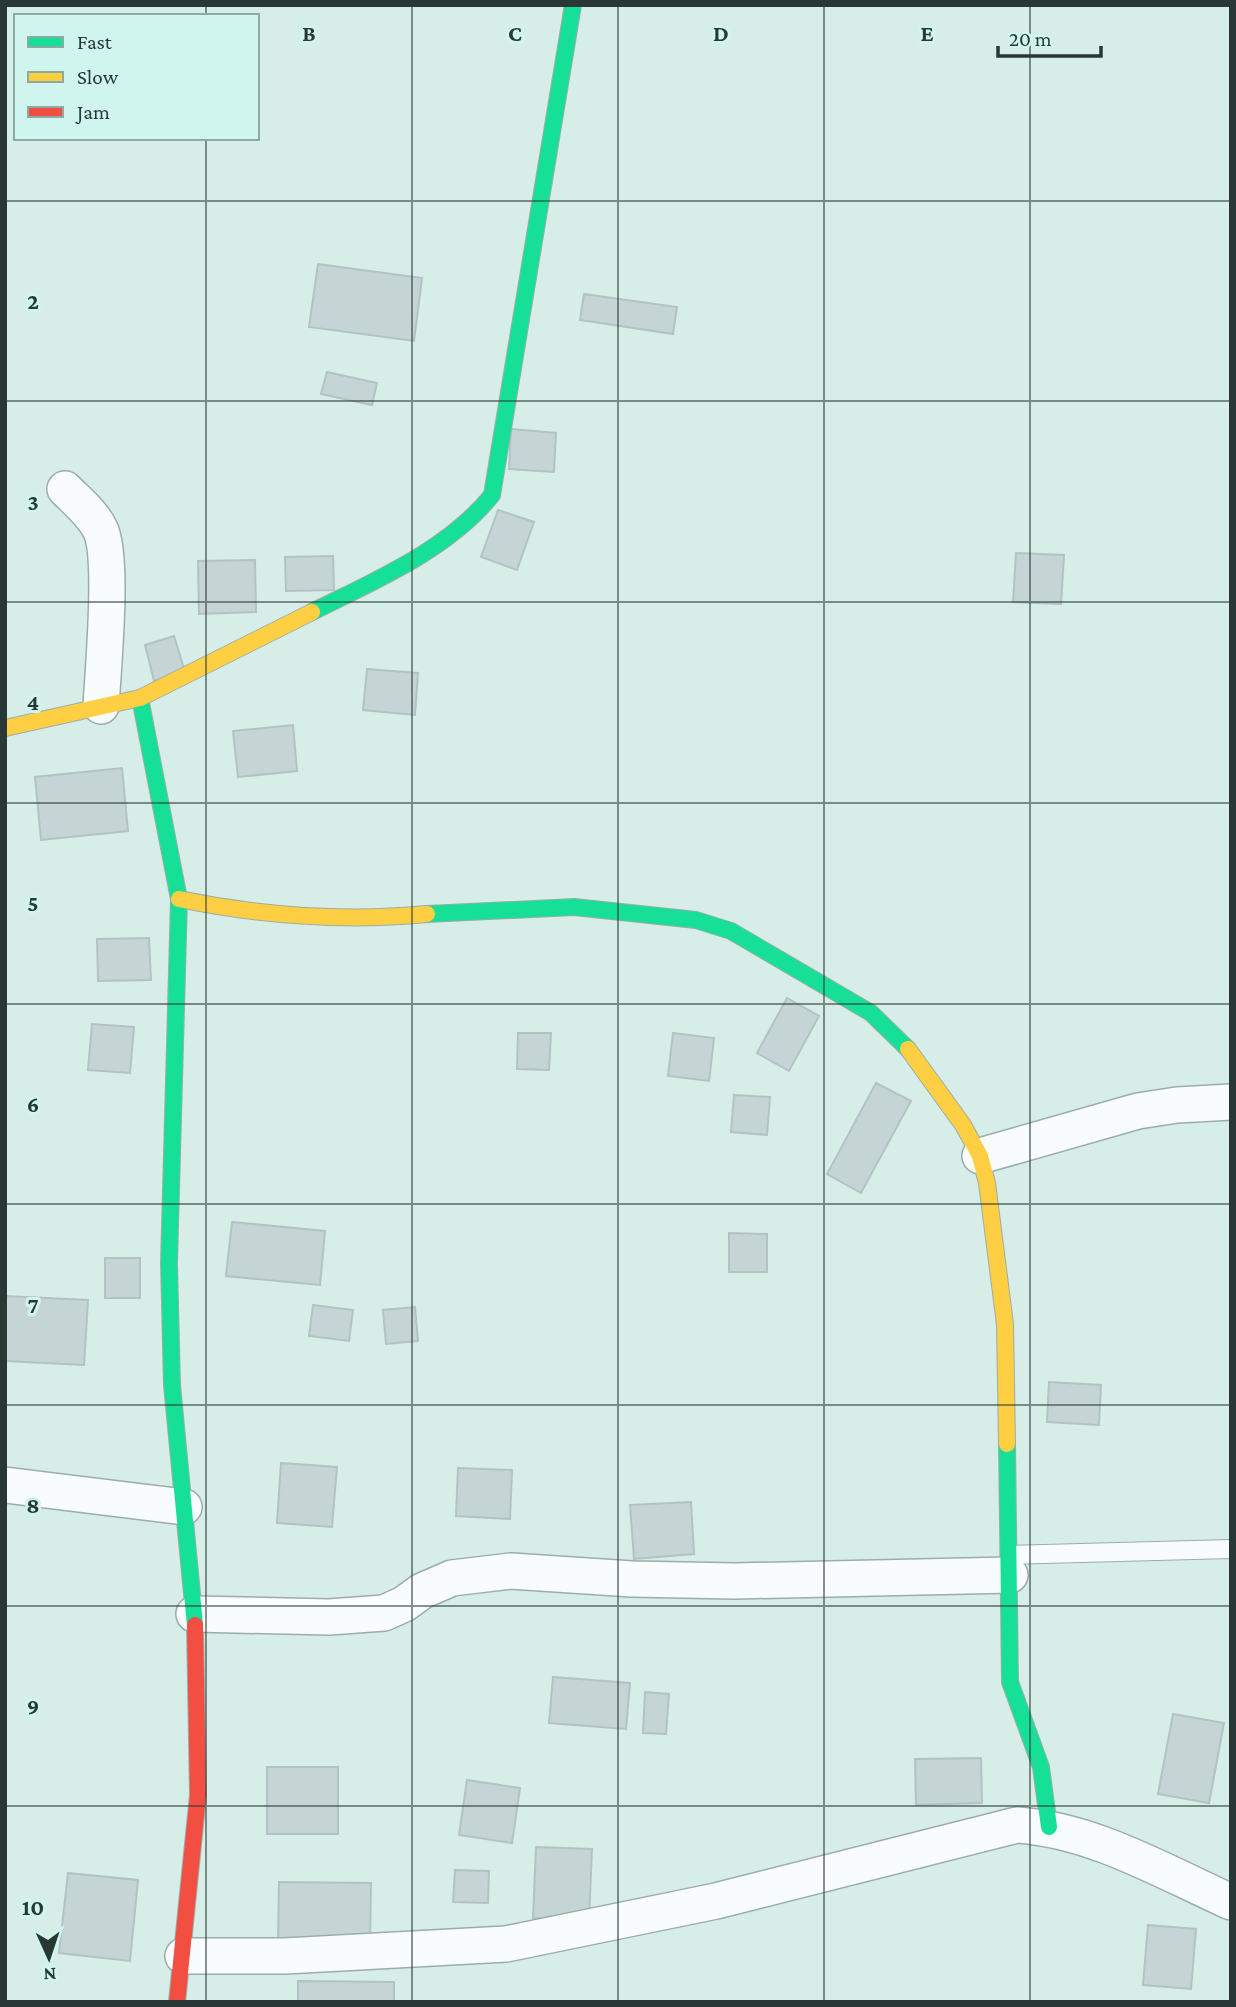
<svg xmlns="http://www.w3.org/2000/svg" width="1236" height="2007" font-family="'Crimson Pro',serif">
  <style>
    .building { fill: #c5d5d5; stroke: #b2c3c3; stroke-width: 2 }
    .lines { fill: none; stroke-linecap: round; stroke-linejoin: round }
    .lane-casing { stroke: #9cada9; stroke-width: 20 }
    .street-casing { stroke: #9cada9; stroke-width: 38 }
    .fast-casing { stroke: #9cada9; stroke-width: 18 }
    .slow-casing { stroke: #9cada9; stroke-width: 18 }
    .jam-casing { stroke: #9cada9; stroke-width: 18 }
    .lane { stroke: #f9fcfc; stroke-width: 18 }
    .street { stroke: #f9fcfc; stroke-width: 35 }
    .fast { stroke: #16e098; stroke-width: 16 }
    .slow { stroke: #ffcf43; stroke-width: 16 }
    .jam { stroke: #f24e42; stroke-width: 16 }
    .grid { fill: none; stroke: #293835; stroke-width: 2; stroke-opacity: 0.55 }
    .grid-label { font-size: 23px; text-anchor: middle; font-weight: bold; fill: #293835; stroke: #cff5ee; stroke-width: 6; stroke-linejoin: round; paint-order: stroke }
  </style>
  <rect width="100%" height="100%" fill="#d7ede8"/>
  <!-- building -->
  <g class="building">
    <polygon points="318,264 422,278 414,341 309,327"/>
    <polygon points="584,294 677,307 673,334 580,320"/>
    <polygon points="327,372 377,383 372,405 321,394"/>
    <polygon points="511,429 556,433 554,472 509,469"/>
    <polygon points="498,510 534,522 517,570 481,557"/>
    <polygon points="1016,553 1064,555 1061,604 1013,602"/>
    <polygon points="333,556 334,590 286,591 285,557"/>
    <polygon points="255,560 256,612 199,614 198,561"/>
    <polygon points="174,636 185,672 154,681 145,645"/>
    <polygon points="367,669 418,673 415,715 363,710"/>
    <polygon points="293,725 297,771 238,777 233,731"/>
    <polygon points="122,768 128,831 41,840 35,777"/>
    <polygon points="149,938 151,980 98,981 97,939"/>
    <polygon points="787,998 819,1016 789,1071 757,1053"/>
    <polygon points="92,1024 134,1027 130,1073 88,1070"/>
    <polygon points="518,1033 551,1033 549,1070 517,1069"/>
    <polygon points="673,1033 714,1038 709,1081 668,1076"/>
    <polygon points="876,1083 911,1101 861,1193 827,1174"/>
    <polygon points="734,1095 770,1097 767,1135 731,1132"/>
    <polygon points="232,1222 325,1231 320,1285 226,1276"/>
    <polygon points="729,1233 767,1234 767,1272 729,1272"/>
    <rect x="105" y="1258" width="35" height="40"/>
    <polygon points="5,1296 88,1300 84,1365 5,1361"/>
    <polygon points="313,1305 353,1310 349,1341 309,1336"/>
    <polygon points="415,1307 418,1341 386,1344 383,1310"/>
    <polygon points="1049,1382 1101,1385 1099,1425 1047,1422"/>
    <polygon points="281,1463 337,1467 332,1527 277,1523"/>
    <polygon points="458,1468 512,1470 510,1519 456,1516"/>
    <polygon points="691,1502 694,1554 634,1559 630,1505"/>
    <polygon points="553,1677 630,1683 626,1729 549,1723"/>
    <polygon points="645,1692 669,1694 666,1734 643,1733"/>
    <polygon points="1173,1714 1224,1723 1209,1803 1158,1794"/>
    <polygon points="981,1758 982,1803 916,1805 915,1759"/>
    <rect x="267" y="1767" width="71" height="67"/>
    <polygon points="467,1780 520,1788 512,1843 459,1835"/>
    <polygon points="536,1847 592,1849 589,1921 533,1918"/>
    <polygon points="455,1870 489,1871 488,1903 453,1902"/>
    <polygon points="68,1873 138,1880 130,1961 59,1953"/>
    <polygon points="279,1882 371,1883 370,1944 278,1943"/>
    <polygon points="1148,1925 1196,1929 1191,1989 1143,1985"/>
    <polygon points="298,1981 394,1982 394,2002 298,2002"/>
  </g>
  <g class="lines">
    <defs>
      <polyline id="lane" points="1010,1555 1231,1549"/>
      <g id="street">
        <path d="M65 489C78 502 92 513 100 529 114 556 103 670 101 706"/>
        <polyline points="980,1156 1138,1111 1177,1105 1231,1102"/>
        <polyline points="5,1485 184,1507"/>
        <polyline points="194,1614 329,1617 384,1613 404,1604 422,1591 452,1578 511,1571 632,1579 735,1581 1010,1575"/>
        <path d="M183 1956H285L506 1944 716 1901 1017 1825C1093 1830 1162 1871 1231 1902"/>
      </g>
      <g id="fast">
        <path d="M312 612C374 581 448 550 492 495L573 5"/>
        <polyline points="140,698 179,899 169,1263 172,1385 195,1625"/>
        <polyline points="427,914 574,907 696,920 731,931 871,1013 908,1049"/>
        <polyline points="1007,1444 1010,1682 1041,1767 1049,1827"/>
      </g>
      <g id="slow">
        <polyline points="5,728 140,698 312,612"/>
        <path d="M179 899C262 916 343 922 427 914"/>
        <polyline points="908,1049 963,1125 980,1156 987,1183 1005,1324 1007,1444"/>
      </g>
      <polyline id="jam" points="177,2002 198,1795 195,1625"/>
    </defs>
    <!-- lane casing -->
    <use href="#lane" class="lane-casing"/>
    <!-- street casing -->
    <use href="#street" class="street-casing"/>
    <!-- fast casing -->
    <use href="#fast" class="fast-casing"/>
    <!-- slow casing -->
    <use href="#slow" class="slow-casing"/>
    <!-- jam casing -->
    <use href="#jam" class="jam-casing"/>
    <!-- lane -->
    <use href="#lane" class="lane"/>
    <!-- street -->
    <use href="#street" class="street"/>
    <!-- fast -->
    <use href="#fast" class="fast"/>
    <!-- slow -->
    <use href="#slow" class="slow"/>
    <!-- jam -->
    <use href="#jam" class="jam"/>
  </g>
  <!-- grid -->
  <path class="grid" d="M206 5V16M412 5V2002M618 5V2002M824 5V2002M1030 5V2002M206 138V2002M5 201H1231M5 401H1231M5 602H1231M5 803H1231M5 1004H1231M5 1204H1231M5 1405H1231M5 1606H1231M5 1806H1231"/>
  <g class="grid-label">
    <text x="309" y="41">B</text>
    <text x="515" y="41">C</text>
    <text x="721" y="41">D</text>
    <text x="927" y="41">E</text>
    <text x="33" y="309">2</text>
    <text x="33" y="510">3</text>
    <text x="33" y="710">4</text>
    <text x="33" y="911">5</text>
    <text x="33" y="1112">6</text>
    <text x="33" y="1313">7</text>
    <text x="33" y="1513">8</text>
    <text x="33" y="1714">9</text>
    <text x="33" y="1915">10</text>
  </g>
  <!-- border -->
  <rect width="1236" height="2007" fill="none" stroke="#293835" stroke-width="14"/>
  <!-- legend -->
  <rect x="14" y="14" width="245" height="126" fill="#cff5ee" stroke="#8da9a4" stroke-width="2"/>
  <rect x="28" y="37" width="35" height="10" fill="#16e098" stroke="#8da9a4" stroke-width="2"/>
  <text x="77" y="49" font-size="21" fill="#293835">Fast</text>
  <rect x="28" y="72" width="35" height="10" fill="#ffcf43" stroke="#8da9a4" stroke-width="2"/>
  <text x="77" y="84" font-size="21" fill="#293835">Slow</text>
  <rect x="28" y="107" width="35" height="10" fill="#f24e42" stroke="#8da9a4" stroke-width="2"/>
  <text x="77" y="119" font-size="21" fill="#293835">Jam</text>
  <!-- north arrow -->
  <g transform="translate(49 1958) rotate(177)" stroke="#cff5ee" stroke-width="5" paint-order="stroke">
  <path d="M0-5L12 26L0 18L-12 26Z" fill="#293835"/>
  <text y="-10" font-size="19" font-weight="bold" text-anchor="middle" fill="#293835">N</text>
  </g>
  <!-- scale -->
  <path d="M998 46v10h103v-10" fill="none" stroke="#293835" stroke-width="3.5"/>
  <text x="1009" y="46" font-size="21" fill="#293835" stroke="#cff5ee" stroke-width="5" paint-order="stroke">20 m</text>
</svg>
